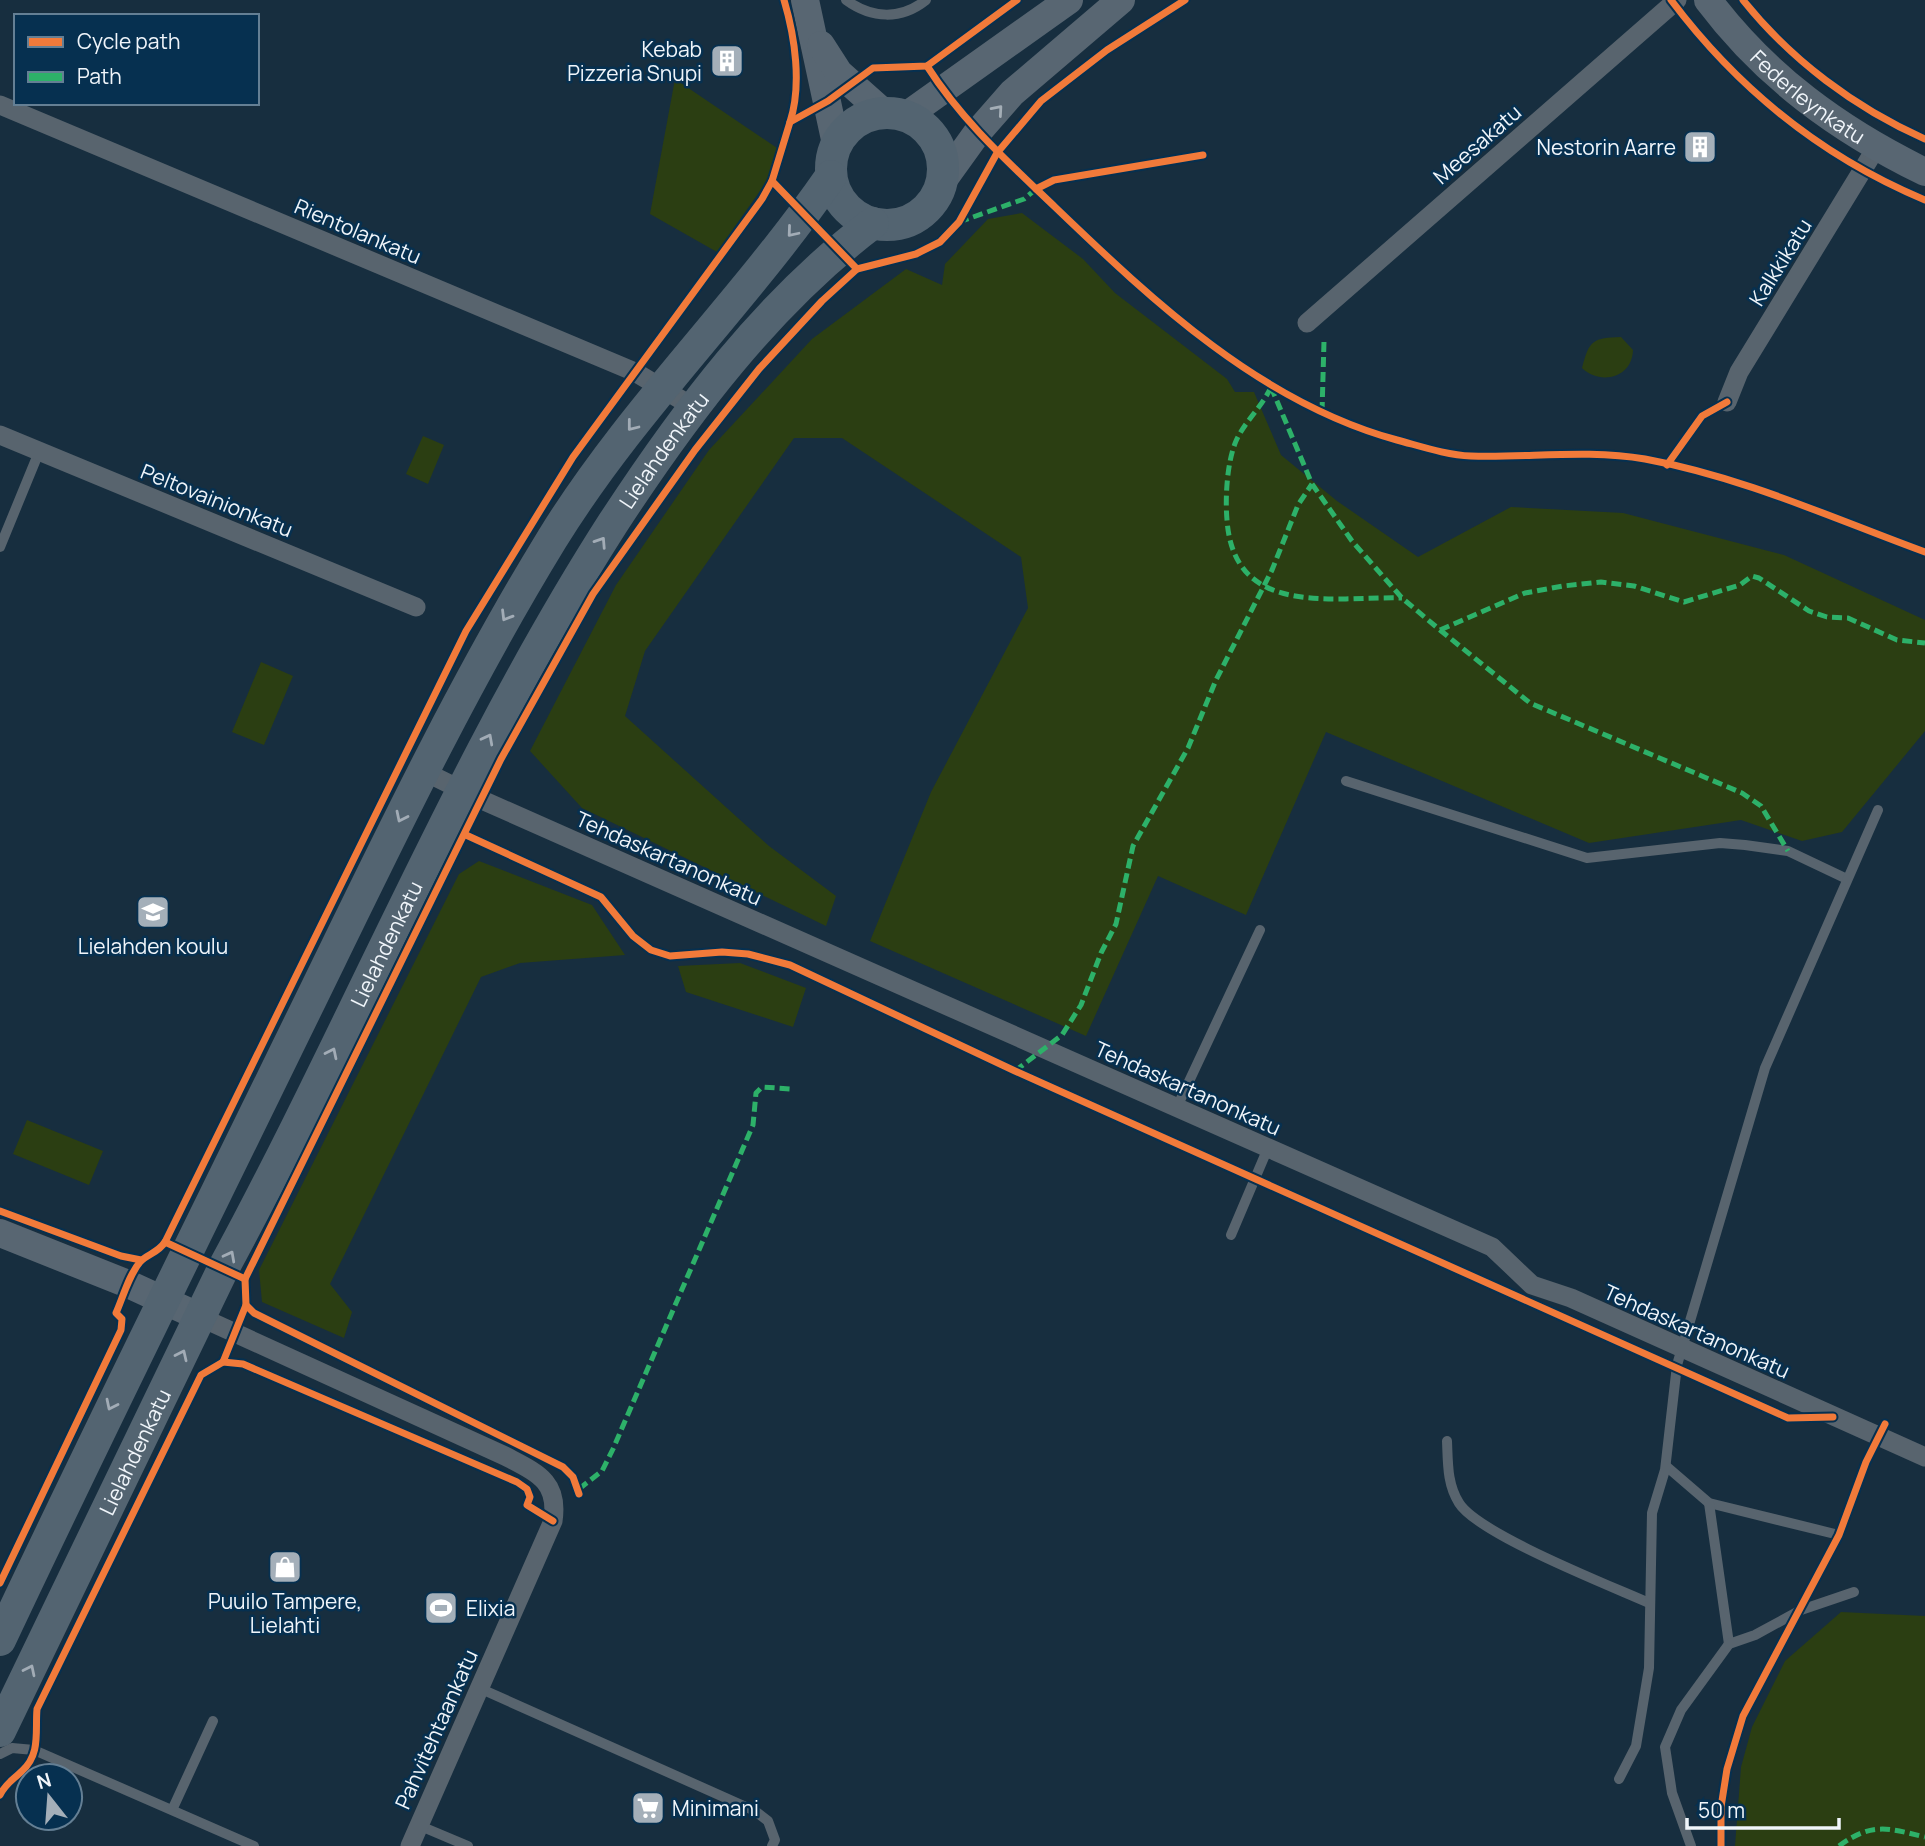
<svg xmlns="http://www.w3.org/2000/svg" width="1925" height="1846" font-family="Manrope,sans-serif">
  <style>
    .green { fill: #2b3e12 }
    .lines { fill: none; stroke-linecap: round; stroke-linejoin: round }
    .lane { stroke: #58646e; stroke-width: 10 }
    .street { stroke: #58646e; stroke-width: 19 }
    .secondary { stroke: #586672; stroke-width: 28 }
    .primary { stroke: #536471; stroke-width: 32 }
    .quiet { stroke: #2db169; stroke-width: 5; stroke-dasharray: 10 5; stroke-linecap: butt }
    .cycleway-casing { stroke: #063050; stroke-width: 11 }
    .cycleway { stroke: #f17a3a; stroke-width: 7 }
    .oneway { stroke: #a4aeb6 }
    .oneway2 { stroke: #a2acb6 }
    .labels { text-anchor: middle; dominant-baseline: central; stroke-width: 5; stroke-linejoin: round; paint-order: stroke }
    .poi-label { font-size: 21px; fill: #f0f5fa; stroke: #063050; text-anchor: end }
    .street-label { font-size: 21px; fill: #f0f5fa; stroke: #063050 }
  </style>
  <rect width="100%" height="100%" fill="#172e3f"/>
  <!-- green -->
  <g class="green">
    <polygon points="675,79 780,150 767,181 717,252 650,214"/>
    <polygon points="1022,213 1083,259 1115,293 1227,379 1235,392 1254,392 1281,455 1337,501 1418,557 1511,507 1623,513 1784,555 1925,620 1925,731 1842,832 1802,841 1741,820 1589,843 1326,732 1246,915 1158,876 1086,1036 870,941 931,792 1028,608 1021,557 842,438 794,438 645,651 625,716 769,846 836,896 826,926 582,808 530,751 616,585 709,450 812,339 906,269 942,285 945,264 988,219"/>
    <path d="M1621 337 1633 350C1632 379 1599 385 1582 368 1589 340 1593 338 1621 337Z"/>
    <polygon points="423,436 444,445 428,484 406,474"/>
    <polygon points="261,662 293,676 264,745 232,732"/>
    <polygon points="479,861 592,905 625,955 520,963 481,977 330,1284 352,1312 344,1338 262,1302 259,1270 459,874"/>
    <polygon points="740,963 806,988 793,1027 686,992 678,966"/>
    <polygon points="27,1120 103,1151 89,1185 13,1154"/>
    <polygon points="1841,1612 1925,1616 1925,1846 1735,1846 1741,1767 1752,1727 1785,1661"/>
  </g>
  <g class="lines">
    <!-- lane -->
    <g class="lane">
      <path d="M846 0C872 19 901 20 926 0"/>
      <polyline points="0,547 39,452"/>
      <polyline points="1346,781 1587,858 1720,843 1745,845 1788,851 1847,879"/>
      <polyline points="1177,1107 1260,930"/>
      <polyline points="1231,1235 1268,1148"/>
      <path d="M1447 1441C1448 1463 1447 1484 1459 1503 1478 1534 1611 1586 1649 1603"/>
      <polyline points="1666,1466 1709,1503 1839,1535"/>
      <polyline points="1709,1503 1729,1644"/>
      <polyline points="479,1688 755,1811 768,1821 775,1840 772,1846"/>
      <polyline points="0,1754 12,1748 34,1750 254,1846"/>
      <polyline points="1619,1779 1636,1746 1649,1668 1652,1513 1665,1470 1677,1365 1765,1068 1878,810"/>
      <polyline points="173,1808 213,1721"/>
      <polyline points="418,1825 468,1846"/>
      <polyline points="1691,1846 1672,1793 1665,1747 1681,1710 1729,1644 1755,1635 1801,1610 1854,1592"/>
    </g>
    <!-- street -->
    <g class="street">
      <polyline points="0,105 635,372 693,407"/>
      <polyline points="1307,323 1677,0"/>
      <polyline points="1727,402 1739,372 1876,148"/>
      <polyline points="0,435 416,607"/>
      <polyline points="423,771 482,800 1492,1247 1532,1285 1571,1298 1925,1457"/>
      <path d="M200 1317 505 1456C537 1473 559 1481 553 1521L410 1846"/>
    </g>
    <!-- secondary -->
    <g class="secondary">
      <polyline points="805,0 836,144"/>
      <path id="s1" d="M1708 0C1766 77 1839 130 1925 172"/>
      <polyline points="821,45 839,73 884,113"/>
      <polyline points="906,116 1069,0"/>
      <polyline points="941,183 977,133 1012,93 1121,0"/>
      <polyline points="0,1233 128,1284 200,1317"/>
    </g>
    <!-- primary -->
    <g class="primary">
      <circle cx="887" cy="169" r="56"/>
      <path d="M0 1640C95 1438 195 1237 293 1036 375 869 454 699 552 539 632 409 744 302 831 176"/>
      <path id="s2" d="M0 1731 223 1269C357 1022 461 760 613 523 685 413 767 303 873 223"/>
    </g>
    <!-- quiet -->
    <g class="quiet">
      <polyline points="959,222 1024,199 1036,189"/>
      <polyline points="1271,387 1312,484 1352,541 1402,598 1440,630 1530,703 1742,793 1761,806 1788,851"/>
      <path d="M1271 387C1262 407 1245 421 1236 441 1227 462 1225 498 1227 520 1234 619 1334 596 1402 598"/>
      <polyline points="1322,412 1324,341"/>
      <polyline points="1440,630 1525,593 1563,586 1601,582 1634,586 1684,602 1740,585 1752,576 1759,578 1809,611 1827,617 1848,618 1897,640 1925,643"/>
      <polyline points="1015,1071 1062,1035 1081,1005 1101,953 1116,924 1133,846 1188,748 1216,680 1272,570 1298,505 1312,484"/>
      <polyline points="579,1489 602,1471 613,1449 753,1125 756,1093 762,1087 791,1089"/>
      <path d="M1839 1846C1872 1822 1888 1828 1925 1837"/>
    </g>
    <defs>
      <g id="cycleway">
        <path d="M784 0C795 37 802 85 790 122"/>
        <path d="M1671 0C1738 89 1822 157 1925 200"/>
        <path d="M1743 0C1791 60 1855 108 1925 139"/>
        <path d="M927 66C962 121 1008 162 1055 207 1154 302 1261 403 1397 440 1420 446 1446 455 1471 456 1528 458 1587 449 1645 459 1743 477 1832 518 1925 552"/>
        <polyline points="772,181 857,269"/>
        <polyline points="1036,189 1054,180 1203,155"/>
        <polyline points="1667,465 1702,416 1727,402"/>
        <polyline points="466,835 601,897 633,936 651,950 670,956 722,952 748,954 790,965 1015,1071 1788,1418 1833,1417"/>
        <polyline points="0,1211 121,1256 141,1260"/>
        <polyline points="165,1242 245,1279"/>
        <polyline points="223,1362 243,1364 517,1482 527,1489 530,1497 527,1505 553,1521"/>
        <polyline points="579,1494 573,1477 563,1467 254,1313 246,1305 245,1279 501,759 593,594 695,450 759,369 822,301 857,269 916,254 940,242 959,222 997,153 1041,101 1107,50 1185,0"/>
        <path d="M0 1583 121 1330 122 1319 116 1313C123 1297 129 1275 140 1262 147 1254 158 1253 165 1242L466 631 573 457 762 199 772 181 790 122 828 101 873 68 927 66 1017 0"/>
        <path d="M0 1795C6 1783 13 1780 22 1771 41 1754 35 1731 37 1709L201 1375 223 1362 246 1305"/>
        <polyline points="1721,1846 1721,1807 1727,1769 1743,1716 1839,1535 1866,1462 1885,1424"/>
      </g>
    </defs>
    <!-- cycleway casing -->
    <use href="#cycleway" class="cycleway-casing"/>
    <!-- cycleway -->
    <use href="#cycleway" class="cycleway"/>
  </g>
  <!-- one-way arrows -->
  <defs><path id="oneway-chevron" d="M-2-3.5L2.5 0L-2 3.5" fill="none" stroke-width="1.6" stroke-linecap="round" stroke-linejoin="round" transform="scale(1.75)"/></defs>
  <use class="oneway" href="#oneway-chevron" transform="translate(998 110) rotate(-49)"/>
  <g class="oneway2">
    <use href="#oneway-chevron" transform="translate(792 232) rotate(130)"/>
    <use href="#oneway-chevron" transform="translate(632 426) rotate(128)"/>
    <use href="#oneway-chevron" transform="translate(601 542) rotate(-57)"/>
    <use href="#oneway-chevron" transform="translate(506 616) rotate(121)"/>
    <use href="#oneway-chevron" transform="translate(488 739) rotate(-62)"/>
    <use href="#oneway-chevron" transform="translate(401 817) rotate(116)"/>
    <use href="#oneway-chevron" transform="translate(332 1053) rotate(-64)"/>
    <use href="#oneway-chevron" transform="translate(230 1256) rotate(-62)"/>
    <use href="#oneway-chevron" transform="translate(182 1355) rotate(-65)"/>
    <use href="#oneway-chevron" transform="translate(111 1405) rotate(116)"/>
    <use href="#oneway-chevron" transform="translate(30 1670) rotate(-64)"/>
  </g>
  <!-- icons -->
  <defs>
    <symbol id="building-square" viewBox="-11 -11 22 22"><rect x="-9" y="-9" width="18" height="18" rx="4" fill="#a4afb9" stroke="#063050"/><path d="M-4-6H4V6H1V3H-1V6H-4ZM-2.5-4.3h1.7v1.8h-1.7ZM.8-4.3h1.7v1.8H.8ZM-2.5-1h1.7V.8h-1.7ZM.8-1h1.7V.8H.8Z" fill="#fff"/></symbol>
    <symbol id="school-square" viewBox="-11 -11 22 22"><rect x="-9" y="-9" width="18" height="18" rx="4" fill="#a4afb9" stroke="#063050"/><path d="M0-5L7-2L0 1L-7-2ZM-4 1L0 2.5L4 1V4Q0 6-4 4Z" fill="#fff"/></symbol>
    <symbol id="shop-square" viewBox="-11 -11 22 22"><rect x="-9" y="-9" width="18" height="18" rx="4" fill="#a4afb9" stroke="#063050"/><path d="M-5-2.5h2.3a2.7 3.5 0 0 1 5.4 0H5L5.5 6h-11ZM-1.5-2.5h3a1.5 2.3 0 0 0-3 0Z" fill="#fff"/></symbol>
    <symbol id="stadium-square" viewBox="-11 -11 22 22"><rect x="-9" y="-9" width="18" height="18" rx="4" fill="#a4afb9" stroke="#063050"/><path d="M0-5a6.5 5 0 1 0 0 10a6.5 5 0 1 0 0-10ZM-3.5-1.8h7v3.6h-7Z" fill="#fff"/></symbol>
    <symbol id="supermarket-square" viewBox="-11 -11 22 22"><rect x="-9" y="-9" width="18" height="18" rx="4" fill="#a4afb9" stroke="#063050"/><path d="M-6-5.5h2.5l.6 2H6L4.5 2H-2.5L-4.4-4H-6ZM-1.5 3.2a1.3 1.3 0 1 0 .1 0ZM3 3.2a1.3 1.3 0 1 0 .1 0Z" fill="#fff"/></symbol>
  </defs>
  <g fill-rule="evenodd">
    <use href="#building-square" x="708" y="42" width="38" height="38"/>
    <use href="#building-square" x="1681" y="128" width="38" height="38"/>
    <use href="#school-square" x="134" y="893" width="38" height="38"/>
    <use href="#shop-square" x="266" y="1548" width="38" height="38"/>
    <use href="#stadium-square" x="422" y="1589" width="38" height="38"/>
    <use href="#supermarket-square" x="629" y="1789" width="38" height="38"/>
  </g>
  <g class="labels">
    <!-- poi labels -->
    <g class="poi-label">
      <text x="702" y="49">Kebab<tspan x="702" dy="24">Pizzeria Snupi</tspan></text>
      <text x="1676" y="147">Nestorin Aarre</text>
      <text x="153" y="946" text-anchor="middle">Lielahden koulu</text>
      <text x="285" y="1601" text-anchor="middle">Puuilo Tampere,<tspan x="285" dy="24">Lielahti</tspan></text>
      <text x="466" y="1608" text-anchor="start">Elixia</text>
      <text x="672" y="1808" text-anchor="start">Minimani</text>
    </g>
    <!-- street labels -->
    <g class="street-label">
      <text stroke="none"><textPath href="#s1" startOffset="140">Federleynkatu</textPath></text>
      <text transform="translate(1477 144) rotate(-41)">Meesakatu</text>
      <text transform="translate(358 231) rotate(23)">Rientolankatu</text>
      <text transform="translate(1780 262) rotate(-58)">Kalkkikatu</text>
      <text stroke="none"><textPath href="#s2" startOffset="1444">Lielahdenkatu</textPath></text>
      <text transform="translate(217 500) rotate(22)">Peltovainionkatu</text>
      <text transform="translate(669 858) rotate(24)">Tehdaskartanonkatu</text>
      <text stroke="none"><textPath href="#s2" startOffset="877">Lielahdenkatu</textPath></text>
      <text transform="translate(1188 1088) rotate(24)">Tehdaskartanonkatu</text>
      <text transform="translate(1697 1331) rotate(24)">Tehdaskartanonkatu</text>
      <text stroke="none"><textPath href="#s2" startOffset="310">Lielahdenkatu</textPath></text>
      <text transform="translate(436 1729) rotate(-66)">Pahvitehtaankatu</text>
    </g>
  </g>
  <!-- legend -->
  <rect x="14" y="14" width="245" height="91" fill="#063050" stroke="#647f94" stroke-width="2"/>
  <rect x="28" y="37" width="35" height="10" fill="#f17a3a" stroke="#647f94" stroke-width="2"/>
  <text x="77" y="49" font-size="21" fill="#f0f5fa">Cycle path</text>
  <rect x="28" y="72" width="35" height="10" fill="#2db169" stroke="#647f94" stroke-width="2"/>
  <text x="77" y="84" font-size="21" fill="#f0f5fa">Path</text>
  <!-- north arrow -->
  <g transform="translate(49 1797) rotate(343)"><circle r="33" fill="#063050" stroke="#647f94" stroke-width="2"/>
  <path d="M0-5L12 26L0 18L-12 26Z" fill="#a4afb9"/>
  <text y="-10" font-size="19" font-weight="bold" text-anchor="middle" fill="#f0f5fa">N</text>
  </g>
  <!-- scale -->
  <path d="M1687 1818v10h152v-10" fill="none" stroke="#f0f5fa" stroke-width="3.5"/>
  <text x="1698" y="1818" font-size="21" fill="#f0f5fa" stroke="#063050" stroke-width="5" paint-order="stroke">50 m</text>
</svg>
